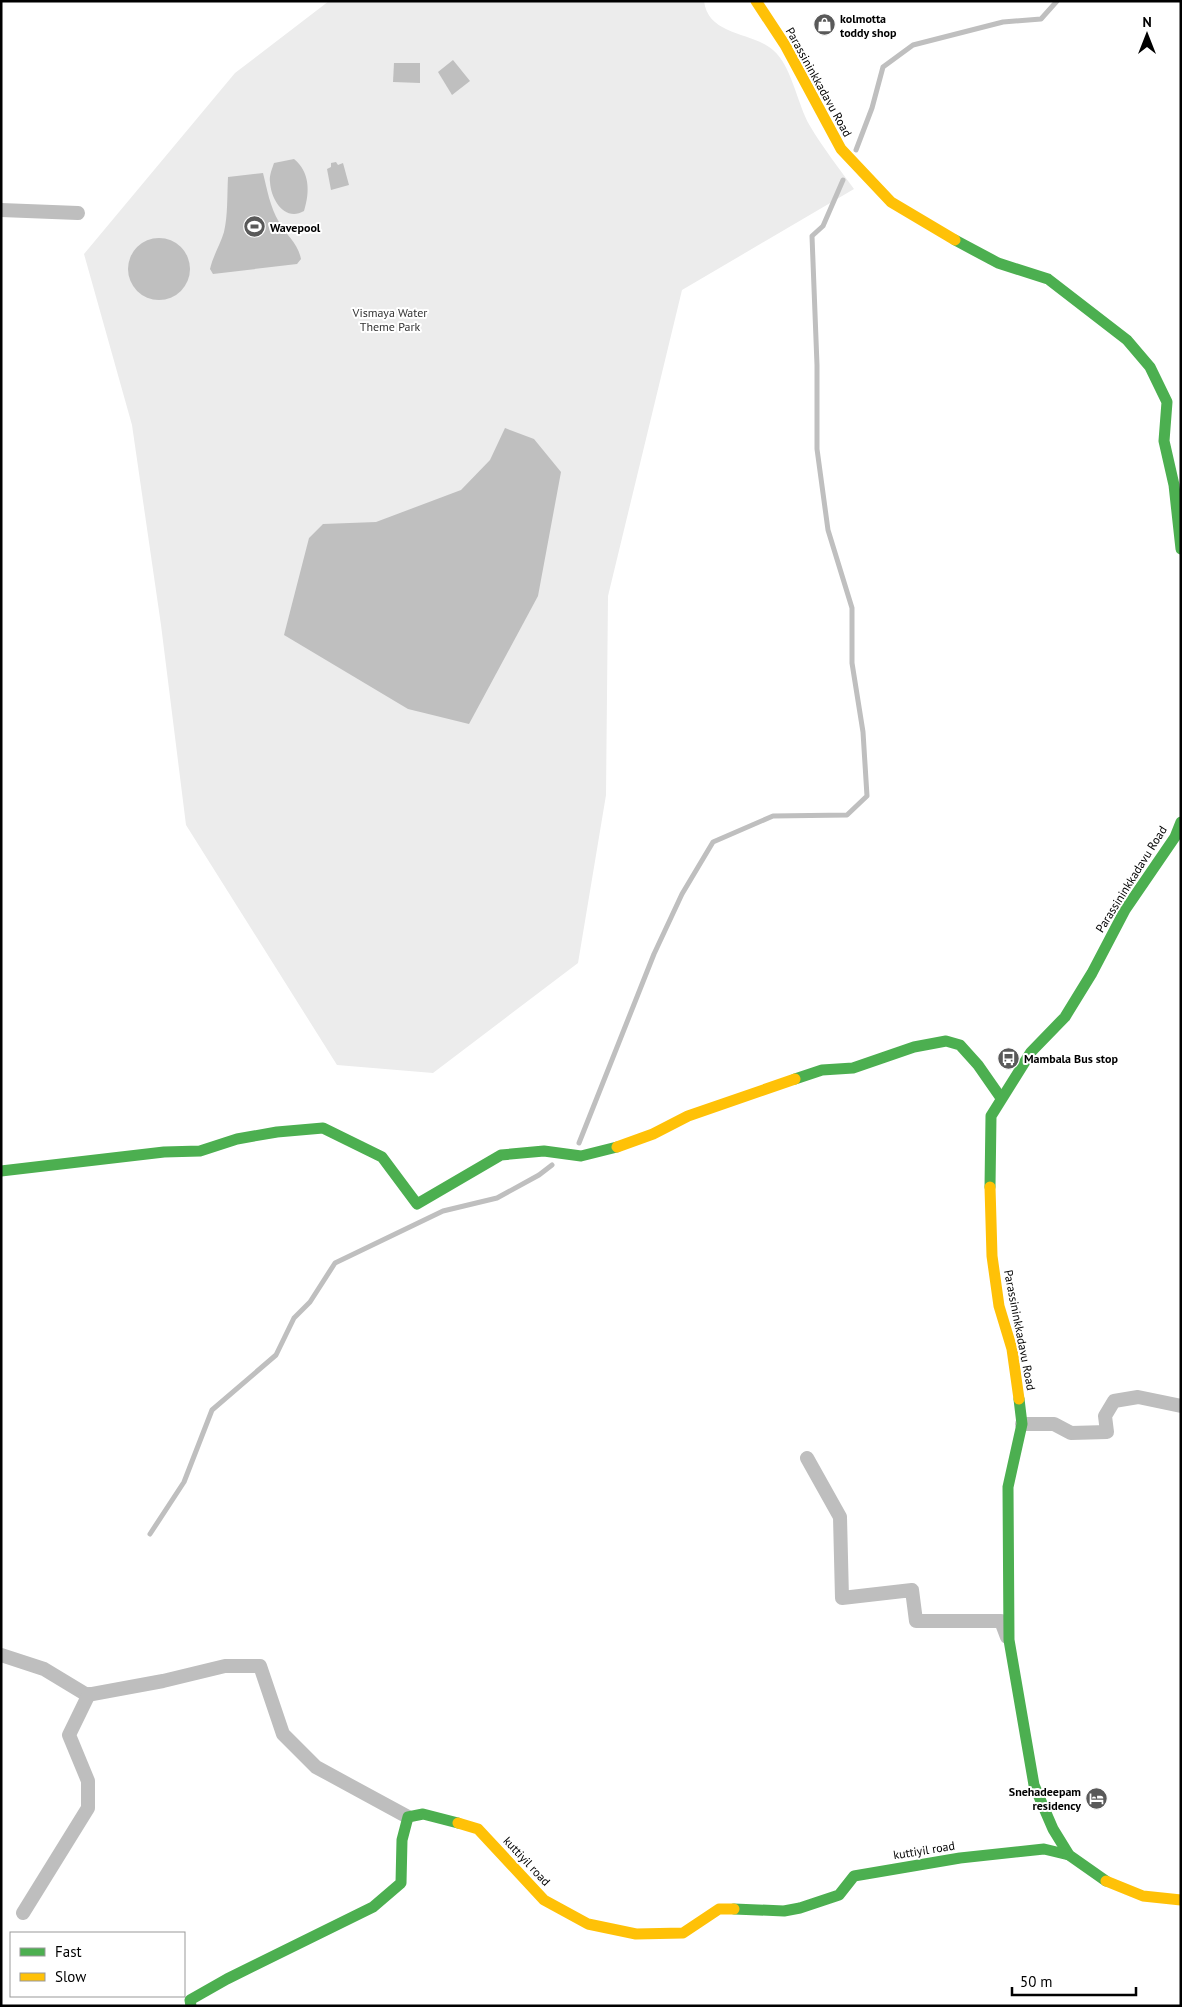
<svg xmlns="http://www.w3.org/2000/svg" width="1182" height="2007" font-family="'PT Sans',sans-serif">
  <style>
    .green { fill: #ececec }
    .water { fill: #bfbfbf }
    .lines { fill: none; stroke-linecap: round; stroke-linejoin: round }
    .stream { stroke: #bfbfbf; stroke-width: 5 }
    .street { stroke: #bebebe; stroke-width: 14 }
    .fast { stroke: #4caf50; stroke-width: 11 }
    .slow { stroke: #ffc107; stroke-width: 11 }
    .labels { text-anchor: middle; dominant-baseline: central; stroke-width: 4; stroke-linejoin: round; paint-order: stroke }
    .poi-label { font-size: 12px; font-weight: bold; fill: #000; stroke: #fff; text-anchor: start }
    .street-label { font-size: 12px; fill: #000; stroke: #fff }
    .park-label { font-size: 12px; fill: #333; stroke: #fff }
  </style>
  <rect width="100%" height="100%" fill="#fff"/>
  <!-- green -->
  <path class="green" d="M329 1H704C708 36 753 32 773 50 792 66 797 104 810 126 823 148 839 168 854 189L682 290 608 596 606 795 578 963 433 1073 337 1065 186 825 161 625 132 425 84 254 235 73Z"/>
  <!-- water -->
  <g class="water">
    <polygon points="453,60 470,81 452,95 438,72"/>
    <polygon points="394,63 420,63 420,83 393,82"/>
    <path d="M294 159C310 172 310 192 304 211 285 222 271 200 270 182 269 176 272 169 274 163Z"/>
    <polygon points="336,162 338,165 343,163 349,185 331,190 327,169 331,167 331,163"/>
    <path d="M263 173C267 189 270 207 279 222 286 235 298 243 301 259L297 264 213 274 210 269C213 256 220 245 224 232 228 215 227 196 228 177Z"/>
    <circle cx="159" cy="269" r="31"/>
    <polygon points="505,428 534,439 561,472 538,596 469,724 408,709 284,635 309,538 323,524 376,522 461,490 490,460"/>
  </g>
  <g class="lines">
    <!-- stream -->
    <g class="stream">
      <polyline points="856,150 872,108 883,67 913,45 1003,22 1041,19 1057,1"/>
      <polyline points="579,1143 654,954 682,894 713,842 773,816 847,815 867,796 863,732 852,663 852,608 828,530 817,449 817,365 812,236 823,226 843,180"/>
      <polyline points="150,1534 184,1482 212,1410 276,1355 294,1318 310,1302 335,1263 443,1211 497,1198 539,1175 552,1165"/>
    </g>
    <!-- street -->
    <g class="street">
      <polyline points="1,210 78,213"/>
      <polyline points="1022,1424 1054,1424 1071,1433 1107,1432 1105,1416 1114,1401 1138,1397 1181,1406"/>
      <polyline points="807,1458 840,1517 842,1598 912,1590 916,1621 1001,1621 1007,1637"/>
      <polyline points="1,1655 44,1669 87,1695 163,1681 225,1666 260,1666 283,1734 316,1767 408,1817"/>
      <polyline points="23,1913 88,1808 88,1781 69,1735 89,1694"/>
    </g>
    <!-- fast -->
    <g class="fast">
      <polyline points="955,240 998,263 1048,279 1127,340 1150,367 1167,402 1164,441 1174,485 1181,549"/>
      <polyline points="795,1079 822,1070 853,1068 914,1047 946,1041 960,1045 978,1065 1001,1098"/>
      <polyline points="1,1171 164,1152 200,1151 237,1139 277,1132 323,1128 382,1157 417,1204 501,1155 544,1151 581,1156 617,1147"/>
      <polyline points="990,1187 991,1116 1031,1052 1065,1017 1092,973 1125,910 1175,837 1181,822"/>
      <polyline points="1019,1399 1022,1424 1008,1487 1009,1640 1034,1785 1053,1829 1069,1855 1106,1881"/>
      <polyline points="734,1909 784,1911 800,1908 839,1895 854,1876 960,1858 1044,1849 1069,1855"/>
      <polyline points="191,2006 190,2000 227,1979 373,1907 401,1883 402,1840 408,1817 423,1814 458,1823"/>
    </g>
    <!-- slow -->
    <g class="slow">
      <polyline points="756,1 785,45 841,149 891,202 955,240"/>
      <polyline points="617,1147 653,1134 688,1116 795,1079"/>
      <polyline points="990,1187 992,1256 999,1306 1012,1349 1019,1399"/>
      <polyline points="458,1823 478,1829 544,1900 588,1924 636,1934 683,1933 719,1909 734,1909"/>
      <polyline points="1106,1881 1143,1896 1181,1900"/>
    </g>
  </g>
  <!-- icons -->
  <defs>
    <symbol id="shop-disc" viewBox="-11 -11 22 22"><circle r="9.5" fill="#595959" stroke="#fff"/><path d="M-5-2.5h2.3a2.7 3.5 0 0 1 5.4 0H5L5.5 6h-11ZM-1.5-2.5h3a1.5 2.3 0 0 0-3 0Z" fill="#fff"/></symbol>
    <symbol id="stadium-disc" viewBox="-11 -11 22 22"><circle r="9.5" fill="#595959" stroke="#fff"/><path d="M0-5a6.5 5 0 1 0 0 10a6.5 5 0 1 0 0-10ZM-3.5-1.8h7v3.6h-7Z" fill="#fff"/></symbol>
    <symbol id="bus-disc" viewBox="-11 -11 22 22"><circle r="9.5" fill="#595959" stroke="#fff"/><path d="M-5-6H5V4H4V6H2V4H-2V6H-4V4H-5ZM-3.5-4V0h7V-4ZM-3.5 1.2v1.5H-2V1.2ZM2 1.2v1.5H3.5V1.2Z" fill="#fff"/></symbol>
    <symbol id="hotel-disc" viewBox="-11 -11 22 22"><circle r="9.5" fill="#595959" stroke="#fff"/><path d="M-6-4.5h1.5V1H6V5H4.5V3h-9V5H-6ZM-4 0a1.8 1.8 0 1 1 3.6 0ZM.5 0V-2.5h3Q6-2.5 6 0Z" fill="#fff"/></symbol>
  </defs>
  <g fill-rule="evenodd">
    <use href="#shop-disc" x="812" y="12" width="25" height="25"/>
    <use href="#stadium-disc" x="242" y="214" width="25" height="25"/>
    <use href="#bus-disc" x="996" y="1046" width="25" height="25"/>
    <use href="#hotel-disc" x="1084" y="1786" width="25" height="25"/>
  </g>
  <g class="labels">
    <!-- poi labels -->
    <g class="poi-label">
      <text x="840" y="18">kolmotta<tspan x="840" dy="14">toddy shop</tspan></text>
      <text x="270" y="227">Wavepool</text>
      <text x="1024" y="1058">Mambala Bus stop</text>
      <text x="1081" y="1791" text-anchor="end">Snehadeepam<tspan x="1081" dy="14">residency</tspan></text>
    </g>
    <!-- street labels -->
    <g class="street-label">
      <text transform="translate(819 82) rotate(61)">Parassininkkadavu Road</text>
      <text transform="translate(1131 879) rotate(-58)">Parassininkkadavu Road</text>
      <text transform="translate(1020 1330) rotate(79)">Parassininkkadavu Road</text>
      <text transform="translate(924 1850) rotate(-9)">kuttiyil road</text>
      <text transform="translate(527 1861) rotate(47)">kuttiyil road</text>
    </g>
    <!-- park labels -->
    <g class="park-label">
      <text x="390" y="312">Vismaya Water<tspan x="390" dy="14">Theme Park</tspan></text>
    </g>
  </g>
  <!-- border -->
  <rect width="1182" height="2007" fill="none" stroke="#000000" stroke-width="5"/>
  <!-- legend -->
  <rect x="10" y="1932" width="175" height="65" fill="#ffffff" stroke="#999999"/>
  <rect x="20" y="1948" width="25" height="8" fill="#4caf50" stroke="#999999"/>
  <text x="55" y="1957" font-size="15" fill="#000000">Fast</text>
  <rect x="20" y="1973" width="25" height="8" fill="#ffc107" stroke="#999999"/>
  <text x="55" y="1982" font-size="15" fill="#000000">Slow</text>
  <!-- north arrow -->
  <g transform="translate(1147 35)" stroke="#ffffff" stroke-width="4" paint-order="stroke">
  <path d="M0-4L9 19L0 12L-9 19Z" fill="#000000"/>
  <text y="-8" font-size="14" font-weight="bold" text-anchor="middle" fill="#000000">N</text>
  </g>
  <!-- scale -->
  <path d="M1012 1987v8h124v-8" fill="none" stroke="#000000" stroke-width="2.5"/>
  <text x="1020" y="1987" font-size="15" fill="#000000" stroke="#ffffff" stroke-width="4" paint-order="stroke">50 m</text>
</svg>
